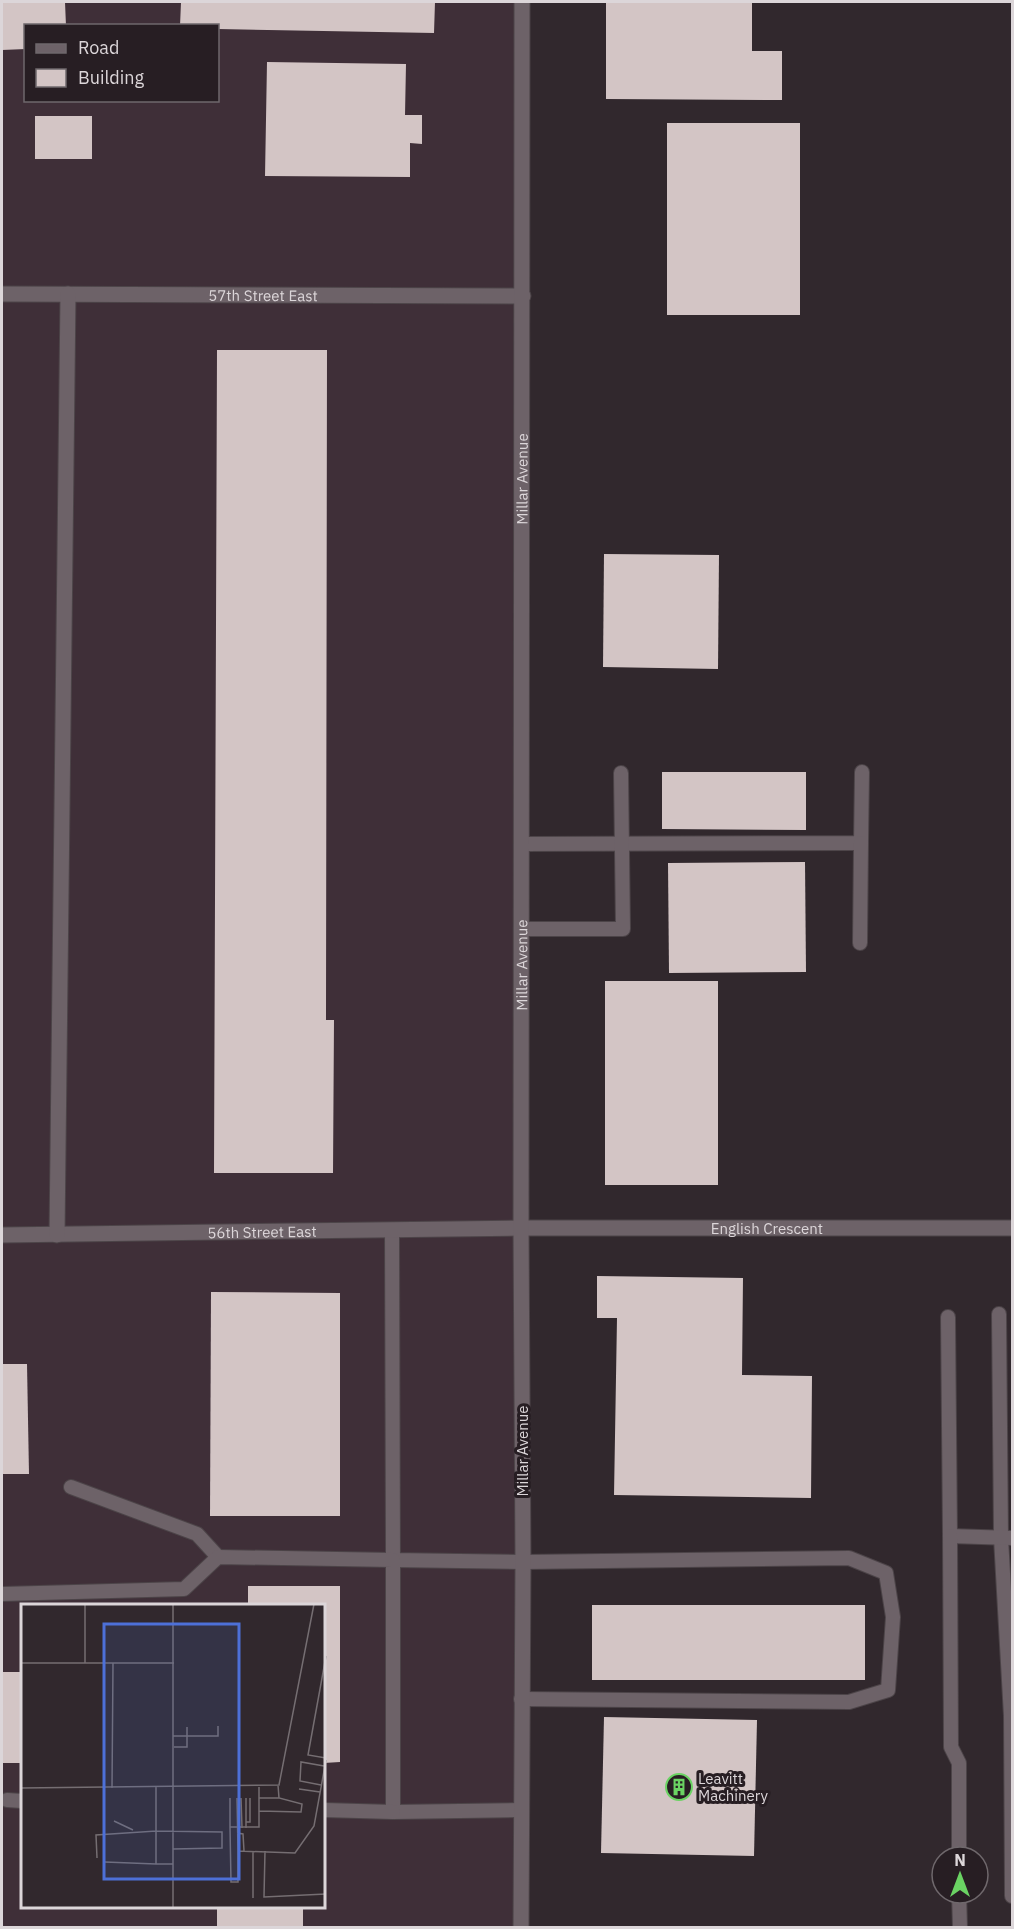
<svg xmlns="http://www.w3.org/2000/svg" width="1014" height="1929" font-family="'IBM Plex Sans',sans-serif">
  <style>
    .built { fill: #3f2f38; fill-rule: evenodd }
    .building { fill: #d3c5c5 }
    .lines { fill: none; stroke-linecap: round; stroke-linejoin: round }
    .service-casing { stroke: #4c4448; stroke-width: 16 }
    .minor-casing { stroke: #4c4448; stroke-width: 17 }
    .tertiary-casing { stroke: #4c4448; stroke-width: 17 }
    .service { stroke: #6d6268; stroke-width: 14 }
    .minor { stroke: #6d6268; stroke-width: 15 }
    .tertiary { stroke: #6d6268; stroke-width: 15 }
    .labels { text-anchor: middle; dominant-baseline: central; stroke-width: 6; stroke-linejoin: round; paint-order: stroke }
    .street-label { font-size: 15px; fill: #dcd6d9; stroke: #271e23 }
    .poi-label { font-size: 15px; fill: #dcd6d9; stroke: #271e23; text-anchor: start }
    .inset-road { fill: none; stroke: #756e72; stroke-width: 1.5 }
    .view { fill: #4d70d8; fill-opacity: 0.15; stroke: #4d70d8; stroke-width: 3 }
    .inset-edge { fill: none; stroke: #dcd6d9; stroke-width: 3 }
  </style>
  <rect width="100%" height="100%" fill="#31282d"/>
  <!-- built -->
  <path class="built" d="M2 2H522L521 1927 2 1928ZM26 26H218V100H26ZM22 1605H324V1906H22Z"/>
  <!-- building -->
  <g class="building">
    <polygon points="2,2 65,2 66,26 26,26 26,49 2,50"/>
    <polygon points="181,2 435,2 434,33 218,29 218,26 180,26"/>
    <polygon points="606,2 752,2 752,51 782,51 782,100 606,99"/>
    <polygon points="267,62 406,64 405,115 422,115 422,144 410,143 410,177 265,176"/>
    <rect x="35" y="116" width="57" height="43"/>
    <rect x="667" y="123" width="133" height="192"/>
    <polygon points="217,350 327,350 326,1020 334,1020 333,1173 214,1173"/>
    <polygon points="604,554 719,555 718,669 603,667"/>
    <polygon points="662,772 806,772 806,830 662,829"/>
    <polygon points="805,862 806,972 669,973 668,863"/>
    <rect x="605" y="981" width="113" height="204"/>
    <polygon points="597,1276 743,1278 742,1375 812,1376 811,1498 614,1495 617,1318 597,1318"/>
    <polygon points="211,1292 340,1293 340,1516 210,1516"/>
    <polygon points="2,1364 27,1364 29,1474 2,1474"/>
    <polygon points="248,1586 340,1586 340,1762 324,1763 324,1605 248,1605"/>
    <rect x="592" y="1605" width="273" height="75"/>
    <rect x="2" y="1672" width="20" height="91"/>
    <polygon points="604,1717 757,1720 754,1856 601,1853"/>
    <rect x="217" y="1906" width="86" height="22"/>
  </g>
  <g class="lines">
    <defs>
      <g id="service">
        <polyline points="522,844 861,843 862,772"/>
        <polyline points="522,929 623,929 621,773"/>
        <polyline points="860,943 861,843"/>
        <polyline points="392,1230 393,1560 523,1562 849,1558 886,1573 893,1617 888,1690 849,1702 521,1699"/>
        <polyline points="999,1314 1001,1538 1011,1716"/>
        <polyline points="948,1317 950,1536 1012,1538"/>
        <polyline points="71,1487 197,1534 218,1557"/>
        <polyline points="950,1536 951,1747 959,1763 959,1857"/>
        <polyline points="2,1594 184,1589 218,1557 393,1560 393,1812 521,1810"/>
        <polyline points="1012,1716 1011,1716 1012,1896"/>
        <polyline points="7,1800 22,1801"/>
        <polyline points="324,1810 393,1812"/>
        <polyline points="959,1893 960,1928"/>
      </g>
      <g id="minor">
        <path id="s1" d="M2 294 523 296"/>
        <path id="s2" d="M2 1235 521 1228H1012"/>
        <polyline points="57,1235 68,294"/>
      </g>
      <g id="tertiary">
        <path id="s3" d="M521 1928 523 1562 521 1228 522 2"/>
      </g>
    </defs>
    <!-- service casing -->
    <use href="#service" class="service-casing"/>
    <!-- minor casing -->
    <use href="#minor" class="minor-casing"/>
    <!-- tertiary casing -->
    <use href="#tertiary" class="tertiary-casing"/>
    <!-- service -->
    <use href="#service" class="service"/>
    <!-- minor -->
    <use href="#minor" class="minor"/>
    <!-- tertiary -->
    <use href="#tertiary" class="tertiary"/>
  </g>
  <!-- icons -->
  <defs>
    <symbol id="building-ring" viewBox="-11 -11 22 22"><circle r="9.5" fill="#271e23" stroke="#6ad363" stroke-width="1.5"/><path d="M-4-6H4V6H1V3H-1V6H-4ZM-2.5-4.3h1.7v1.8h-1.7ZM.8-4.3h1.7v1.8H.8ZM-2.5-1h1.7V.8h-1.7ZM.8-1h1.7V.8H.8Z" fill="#6ad363"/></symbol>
  </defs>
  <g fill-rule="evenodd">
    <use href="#building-ring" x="664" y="1772" width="30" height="30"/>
  </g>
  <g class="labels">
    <!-- street labels -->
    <g class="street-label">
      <text stroke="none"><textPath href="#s1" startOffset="261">57th Street East</textPath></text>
      <text stroke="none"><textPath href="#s3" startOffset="1449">Millar Avenue</textPath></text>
      <text stroke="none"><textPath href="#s3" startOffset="963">Millar Avenue</textPath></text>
      <text stroke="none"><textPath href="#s2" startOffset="765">English Crescent</textPath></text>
      <text stroke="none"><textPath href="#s2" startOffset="260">56th Street East</textPath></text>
      <text transform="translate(522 1451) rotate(-90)">Millar Avenue</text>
    </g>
    <!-- poi labels -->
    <g class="poi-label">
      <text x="698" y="1778">Leavitt<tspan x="698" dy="17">Machinery</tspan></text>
    </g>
  </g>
  <!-- overview -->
  <g transform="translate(21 1604)">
    <rect width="304" height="304" fill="#31282d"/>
    <path class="inset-road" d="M64 0V59M305 52 287 151 305 154M0 59H153M152 132H197V122M153 143H166V123M300 181 279 177 280 158 303 162M135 183V227L201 228V244L152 245M0 184 258 181 293 0M91 184 92 59M278 185 299 188M209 194V223H238V183M216 194 217 247M220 194 221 224M238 194H258M238 207 280 208 281 200 258 194 257 181M93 217 112 226M225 218H229V194M209 223 210 278H217V247L274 249 293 222 305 156M225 224V194M216 229 222 230 223 247M232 247V294M244 247 243 293 305 290M76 254 75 231 135 227V260H152M84 258 135 260M152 304V0"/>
    <path class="view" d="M83 20H218V275H83Z"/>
    <rect width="304" height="304" class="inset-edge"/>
  </g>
  <!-- border -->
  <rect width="1014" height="1929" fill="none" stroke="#dcd6d9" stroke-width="6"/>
  <!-- legend -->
  <rect x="24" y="24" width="195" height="78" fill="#271e23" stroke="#6f686c" stroke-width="1.5"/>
  <rect x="36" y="44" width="30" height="9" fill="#6d6268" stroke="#6f686c" stroke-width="1.5"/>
  <text x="78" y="54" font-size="18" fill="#dcd6d9">Road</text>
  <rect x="36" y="69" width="30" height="18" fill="#d3c5c5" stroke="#6f686c" stroke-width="1.5"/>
  <text x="78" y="84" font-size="18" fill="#dcd6d9">Building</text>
  <!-- north arrow -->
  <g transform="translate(960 1875)"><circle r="28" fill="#271e23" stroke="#6f686c" stroke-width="1.5"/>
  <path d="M0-4.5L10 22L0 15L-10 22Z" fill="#6ad363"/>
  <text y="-9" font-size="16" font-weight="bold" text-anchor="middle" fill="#dcd6d9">N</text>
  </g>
</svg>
